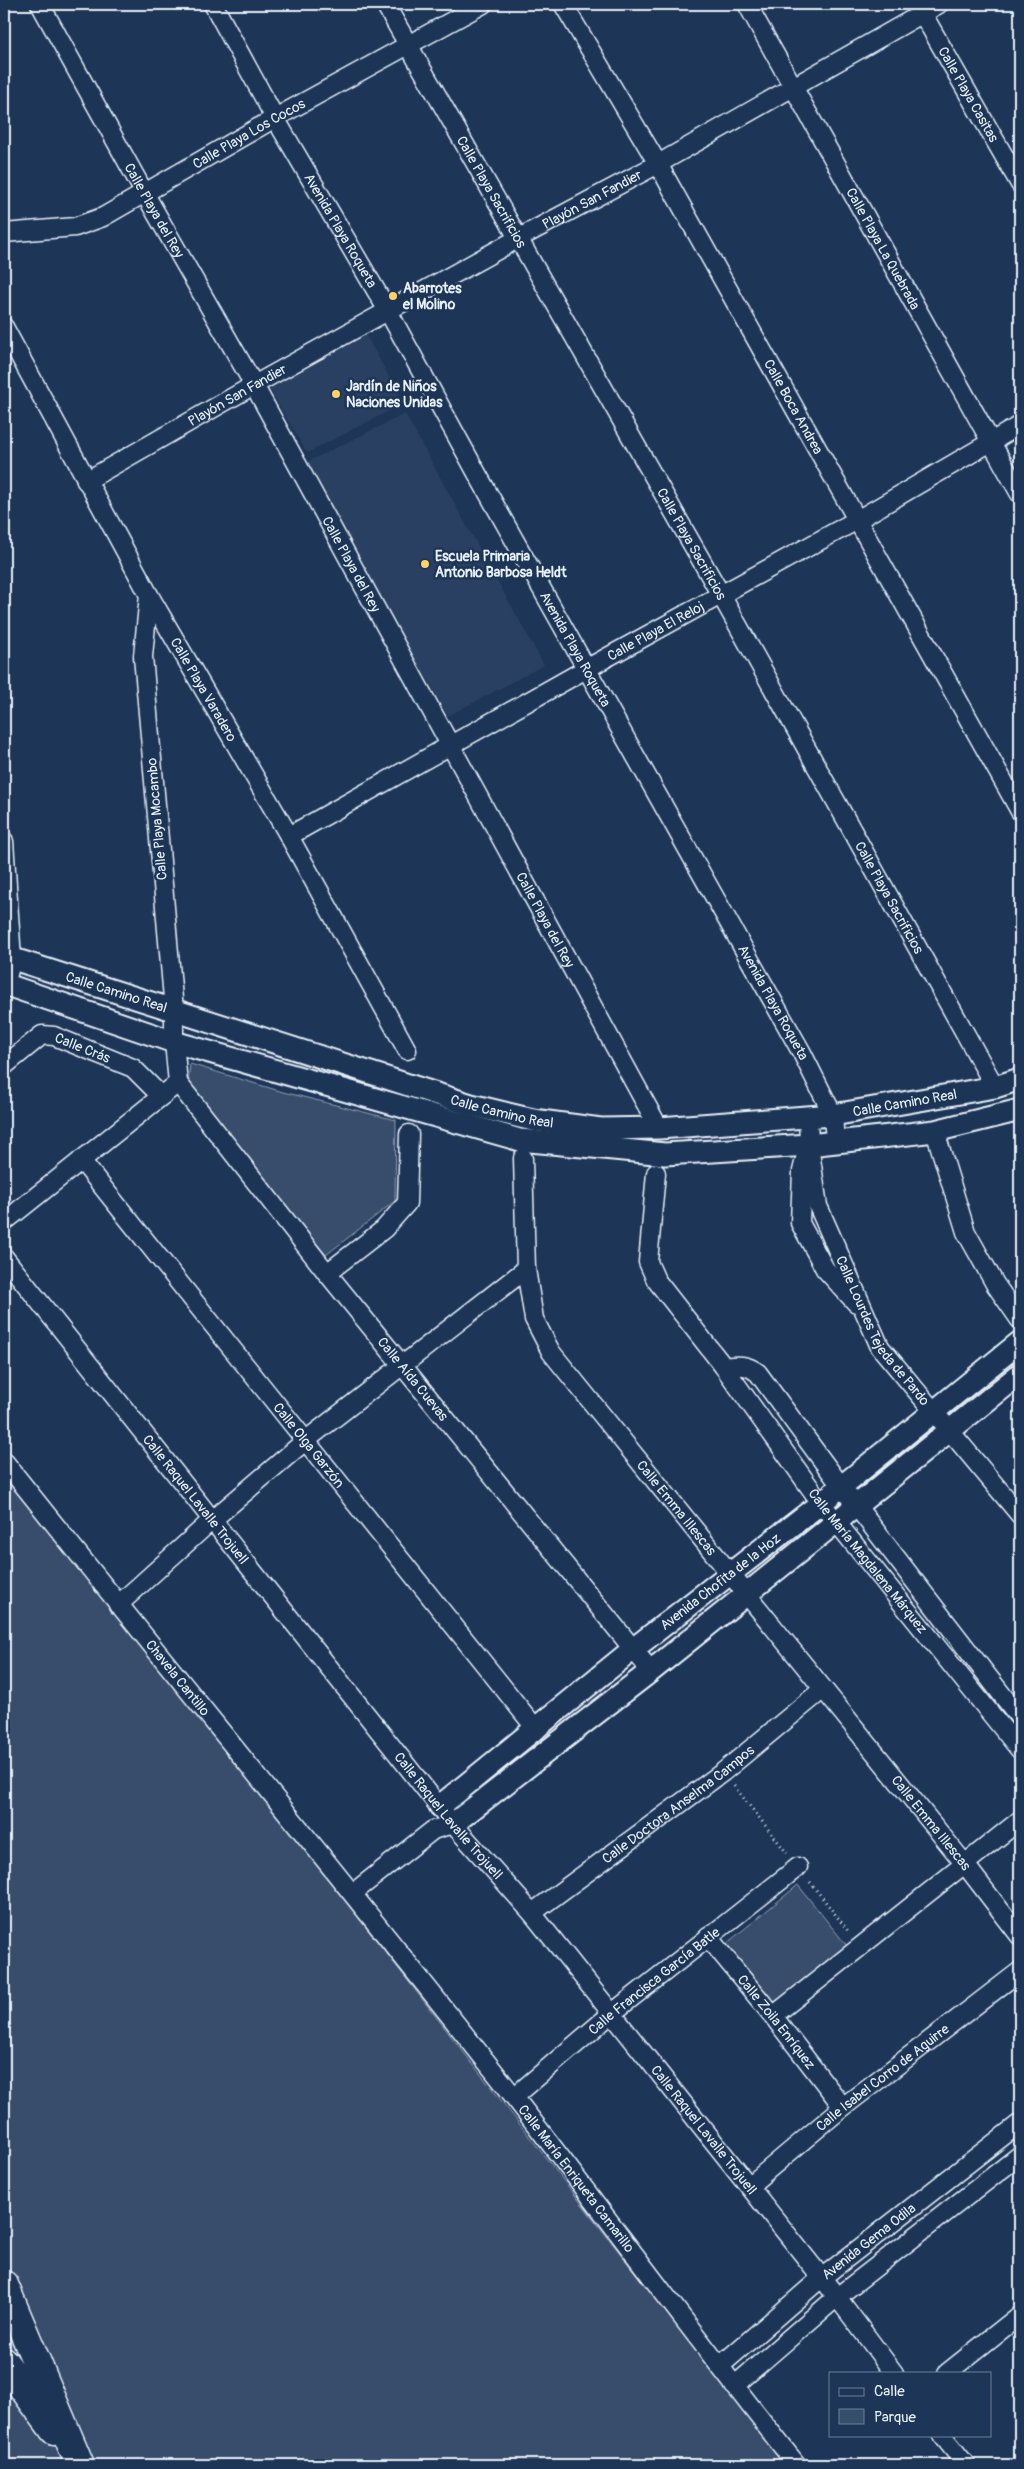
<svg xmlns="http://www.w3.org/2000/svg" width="1024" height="2469" font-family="Pangolin,sans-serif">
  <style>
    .built { fill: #2a4162 }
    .green { fill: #374d6c; stroke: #909fb2 }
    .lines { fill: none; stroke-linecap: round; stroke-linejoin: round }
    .minor-casing { stroke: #e8f1f8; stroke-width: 21 }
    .tertiary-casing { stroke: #e8f1f8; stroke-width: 25 }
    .trunk-casing { stroke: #e8f1f8; stroke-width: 31 }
    .path { stroke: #e8f1f8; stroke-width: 3; stroke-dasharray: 1 4; stroke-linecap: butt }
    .minor { stroke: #1d3557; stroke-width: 18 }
    .tertiary { stroke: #1d3557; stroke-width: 21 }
    .trunk { stroke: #1d3557; stroke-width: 28 }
    .poi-dot { fill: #ffd166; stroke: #1d3557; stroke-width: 2 }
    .labels { text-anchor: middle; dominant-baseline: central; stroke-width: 5; stroke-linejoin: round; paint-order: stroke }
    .street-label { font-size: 14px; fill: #e8f1f8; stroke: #1d3557 }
    .poi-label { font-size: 14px; font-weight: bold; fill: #e8f1f8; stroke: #1d3557; text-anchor: start }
  </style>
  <rect width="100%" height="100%" fill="#1d3557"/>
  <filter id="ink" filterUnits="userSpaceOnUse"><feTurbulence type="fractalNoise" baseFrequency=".02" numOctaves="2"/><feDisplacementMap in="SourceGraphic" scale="10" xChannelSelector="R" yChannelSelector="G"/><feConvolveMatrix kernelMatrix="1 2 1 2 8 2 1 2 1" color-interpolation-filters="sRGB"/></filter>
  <g filter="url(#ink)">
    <!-- built -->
    <g class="built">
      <polygon points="363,330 404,403 307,453 267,385"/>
      <polygon points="405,414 544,665 448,716 305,463"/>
    </g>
    <!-- green -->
    <g class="green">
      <polygon points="190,1064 283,1092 396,1120 395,1201 326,1255 188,1085"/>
      <polygon points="4,1462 785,2465 4,2465"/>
      <polygon points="798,1885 847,1946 770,2006 721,1948"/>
    </g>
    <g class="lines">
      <defs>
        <g id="minor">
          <path id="s1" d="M40 4 145 194 254 385 659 1128"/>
          <path id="s2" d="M213 4 275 118 388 311 479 477 802 1053 833 1115 835 1142"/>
          <path id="s3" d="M385 4 721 595 995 1087"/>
          <path id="s4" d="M563 4 658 164 1020 811"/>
          <path id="s5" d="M747 4 1020 494"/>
          <path id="s6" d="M917 4 1020 184"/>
          <path id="s7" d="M4 233 75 227 103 217 275 118 483 4"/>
          <path id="s8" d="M4 327 149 595 289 836 407 1050"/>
          <path id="s9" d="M86 481 254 385 519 238 658 164 939 4"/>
          <path id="s10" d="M289 836 586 669 857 520 1020 425"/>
          <polyline points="4,841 12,959 5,985"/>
          <path id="s11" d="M4 1066 42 1035 54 1036 133 1068 161 1096"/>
          <path id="s12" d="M178 1083 327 1273 651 1671"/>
          <path id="s13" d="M808 1116 809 1145 818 1206 880 1347 1020 1515"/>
          <polyline points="935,1131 966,1232 995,1284 1020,1320"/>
          <polyline points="806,1155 802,1171 800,1223 825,1269 856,1303"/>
          <path id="s14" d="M523 1158 526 1269 534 1319 551 1352 964 1863 1020 1936"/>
          <path id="s15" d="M81 1160 537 1730"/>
          <path id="s16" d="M656 1173 648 1262 656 1280 724 1367 821 1503 1020 1750"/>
          <polyline points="4,1222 178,1083 174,1042 174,1010 143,656 149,595"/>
          <path id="s17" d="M4 1257 453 1824 532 1913 837 2297 894 2373"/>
          <polyline points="327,1273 384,1229 407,1203 409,1134"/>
          <path d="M724 1367C738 1365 747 1364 758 1373L841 1486 1020 1718"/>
          <path id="s18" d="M4 1461C172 1672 344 1881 511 2093 607 2216 699 2343 797 2465"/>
          <polyline points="118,1605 211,1521 305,1441 526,1269"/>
          <polyline points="353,1893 433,1830 453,1824"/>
          <path id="s19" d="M532 1913 723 1772 822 1690"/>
          <path id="s20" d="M708 1937 773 2016 843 2107"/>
          <polyline points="773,2016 1020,1820"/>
          <path id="s21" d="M514 2097 611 2014 798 1867"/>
          <path id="s22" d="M749 2186 843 2107 1020 1971"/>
          <path id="s23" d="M720 2366 820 2279 1020 2123"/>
          <polyline points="947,2373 1020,2315"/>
          <polyline points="734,2386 837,2297 1020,2155"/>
          <polyline points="942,2435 966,2465"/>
        </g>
        <g id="tertiary">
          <path id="s24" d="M4 956 471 1105 533 1120 601 1129 659 1128 833 1115 995 1087 1020 1079"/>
          <polyline points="4,984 174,1042 520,1140 665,1154 809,1145 935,1131 1020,1110"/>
          <path id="s25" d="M440 1806 632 1650 821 1503 1020 1342"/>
          <polyline points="453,1824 651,1671 1020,1374"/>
        </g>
        <g id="trunk">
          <polyline points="4,2285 80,2465"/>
          <polyline points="4,2362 54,2430"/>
        </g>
      </defs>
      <!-- minor casing -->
      <use href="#minor" class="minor-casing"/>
      <!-- tertiary casing -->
      <use href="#tertiary" class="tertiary-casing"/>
      <!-- trunk casing -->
      <use href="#trunk" class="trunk-casing"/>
      <!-- path -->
      <g class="path">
        <polyline points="734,1786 787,1853"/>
        <polyline points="810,1882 849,1932"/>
      </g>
      <!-- minor -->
      <use href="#minor" class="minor"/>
      <!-- tertiary -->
      <use href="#tertiary" class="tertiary"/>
      <!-- trunk -->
      <use href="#trunk" class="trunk"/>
    </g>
  </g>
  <!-- markers -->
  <g class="poi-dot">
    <circle cx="393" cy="296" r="5"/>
    <circle cx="336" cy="394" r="5"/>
    <circle cx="425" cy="564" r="5"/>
  </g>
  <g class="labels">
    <!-- street labels -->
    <g class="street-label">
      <text stroke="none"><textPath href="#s6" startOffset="104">Calle Playa Casitas</textPath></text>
      <text stroke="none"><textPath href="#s7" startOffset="269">Calle Playa Los Cocos</textPath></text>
      <text stroke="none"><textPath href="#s3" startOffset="216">Calle Playa Sacrificios</textPath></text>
      <text stroke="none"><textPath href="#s9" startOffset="579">Playón San Fandier</textPath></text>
      <text stroke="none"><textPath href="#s1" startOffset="236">Calle Playa del Rey</textPath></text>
      <text stroke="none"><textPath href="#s2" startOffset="260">Avenida Playa Roqueta</textPath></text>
      <text stroke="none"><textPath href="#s5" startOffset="280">Calle Playa La Quebrada</textPath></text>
      <text stroke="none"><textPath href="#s9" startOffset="174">Playón San Fandier</textPath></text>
      <text stroke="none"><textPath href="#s4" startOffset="464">Calle Boca Andrea</textPath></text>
      <text stroke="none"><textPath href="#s3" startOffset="621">Calle Playa Sacrificios</textPath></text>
      <text stroke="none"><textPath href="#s1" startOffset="641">Calle Playa del Rey</textPath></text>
      <text stroke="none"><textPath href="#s10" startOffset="420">Calle Playa El Reloj</textPath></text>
      <text stroke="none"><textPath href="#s2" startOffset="740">Avenida Playa Roqueta</textPath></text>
      <text stroke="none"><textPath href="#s8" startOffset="414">Calle Playa Varadero</textPath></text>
      <text transform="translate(157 819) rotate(-95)">Calle Playa Mocambo</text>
      <text stroke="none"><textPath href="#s3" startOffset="1026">Calle Playa Sacrificios</textPath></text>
      <text stroke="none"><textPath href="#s1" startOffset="1046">Calle Playa del Rey</textPath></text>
      <text stroke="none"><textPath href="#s24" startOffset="118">Calle Camino Real</textPath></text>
      <text stroke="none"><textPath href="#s2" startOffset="1145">Avenida Playa Roqueta</textPath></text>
      <text stroke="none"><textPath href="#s11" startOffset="92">Calle Crás</textPath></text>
      <text stroke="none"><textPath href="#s24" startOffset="928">Calle Camino Real</textPath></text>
      <text stroke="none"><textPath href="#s24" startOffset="522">Calle Camino Real</textPath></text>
      <text stroke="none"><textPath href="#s13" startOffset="232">Calle Lourdes Tejeda de Pardo</textPath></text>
      <text stroke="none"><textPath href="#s12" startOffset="378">Calle Aída Cuevas</textPath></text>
      <text stroke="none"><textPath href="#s15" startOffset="365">Calle Olga Garzón</textPath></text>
      <text stroke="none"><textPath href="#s17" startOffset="309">Calle Raquel Lavalle Trojuell</textPath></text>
      <text stroke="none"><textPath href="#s14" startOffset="399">Calle Emma Illescas</textPath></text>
      <text stroke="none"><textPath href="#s16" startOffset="461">Calle María Magdalena Márquez</textPath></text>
      <text stroke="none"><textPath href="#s25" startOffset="359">Avenida Chofita de la Hoz</textPath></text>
      <text stroke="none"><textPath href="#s18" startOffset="278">Chavela Cantillo</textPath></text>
      <text stroke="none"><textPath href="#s19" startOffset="182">Calle Doctora Anselma Campos</textPath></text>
      <text stroke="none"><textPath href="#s17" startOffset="714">Calle Raquel Lavalle Trojuell</textPath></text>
      <text stroke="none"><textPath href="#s14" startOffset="804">Calle Emma Illescas</textPath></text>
      <text stroke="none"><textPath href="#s21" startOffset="182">Calle Francisca García Batle</textPath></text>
      <text stroke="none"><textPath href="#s20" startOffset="109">Calle Zoila Enríquez</textPath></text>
      <text stroke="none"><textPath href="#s22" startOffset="172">Calle Isabel Corro de Aguirre</textPath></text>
      <text stroke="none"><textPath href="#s17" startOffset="1119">Calle Raquel Lavalle Trojuell</textPath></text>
      <text stroke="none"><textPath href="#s18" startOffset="918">Calle María Enriqueta Camarillo</textPath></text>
      <text stroke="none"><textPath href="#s23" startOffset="194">Avenida Gema Odila</textPath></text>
    </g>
    <!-- poi labels -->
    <g class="poi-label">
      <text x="403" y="288">Abarrotes<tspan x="403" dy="16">el Molino</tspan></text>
      <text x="346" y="386">Jardín de Niños<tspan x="346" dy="16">Naciones Unidas</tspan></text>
      <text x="435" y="556">Escuela Primaria<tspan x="435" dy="16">Antonio Barbosa Heldt</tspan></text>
    </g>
  </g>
  <!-- margin -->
  <rect width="1024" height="2469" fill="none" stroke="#1d3557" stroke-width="20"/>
  <rect x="10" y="10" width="1004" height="2449" fill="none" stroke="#e8f1f8" stroke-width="2" filter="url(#ink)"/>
  <!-- legend -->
  <rect x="829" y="2372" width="162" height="65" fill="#1d3557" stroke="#6e8097"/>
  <rect x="839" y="2388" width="25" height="8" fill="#1d3557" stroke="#6e8097"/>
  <text x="874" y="2396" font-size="15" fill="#e8f1f8">Calle</text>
  <rect x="839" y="2409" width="25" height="15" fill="#374d6c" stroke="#6e8097"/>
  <text x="874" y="2422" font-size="15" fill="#e8f1f8">Parque</text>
</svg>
